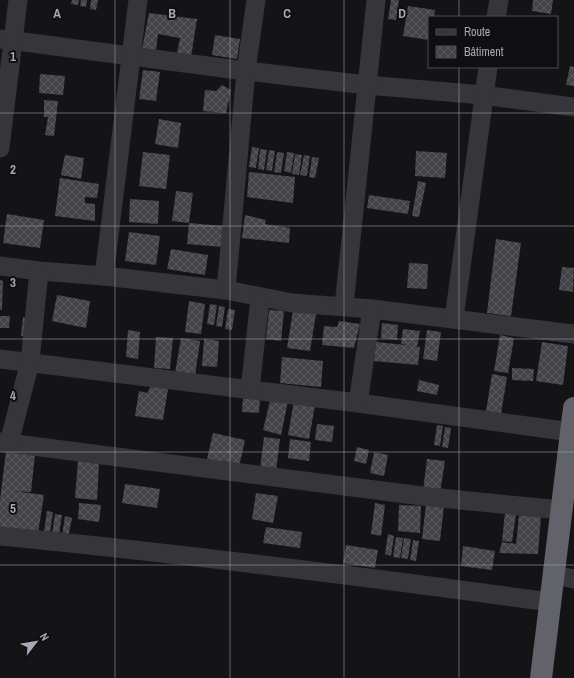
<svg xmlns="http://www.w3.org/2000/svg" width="574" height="678" font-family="'Archivo Narrow',sans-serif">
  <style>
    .building { fill: url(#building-cross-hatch) }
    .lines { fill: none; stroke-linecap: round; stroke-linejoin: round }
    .minor { stroke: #35353a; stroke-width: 19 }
    .highway { stroke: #61626a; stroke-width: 22 }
    .grid { fill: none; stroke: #a6a8b4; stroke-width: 1; stroke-opacity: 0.55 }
    .grid-label { font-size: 13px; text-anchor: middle; font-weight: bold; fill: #a6a8b4; stroke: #0f0e10; stroke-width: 4; stroke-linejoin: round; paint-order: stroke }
  </style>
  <defs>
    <pattern id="building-cross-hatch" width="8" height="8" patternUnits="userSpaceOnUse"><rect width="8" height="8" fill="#434348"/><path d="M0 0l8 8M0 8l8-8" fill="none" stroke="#5b5b60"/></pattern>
  </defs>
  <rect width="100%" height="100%" fill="#141315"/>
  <!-- building -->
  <g class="building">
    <polygon points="72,0 79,0 78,5 71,4"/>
    <polygon points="81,0 87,0 86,7 80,6"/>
    <polygon points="91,0 98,0 96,10 90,9"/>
    <polygon points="391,0 399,0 396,20 388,19"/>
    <polygon points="533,0 553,0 551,14 532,11"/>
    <polygon points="408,6 435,10 434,17 429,17 429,40 403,36"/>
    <polygon points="149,13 197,19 191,57 177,53 180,38 158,34 156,50 142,49"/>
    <polygon points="215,35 240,39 237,59 212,55"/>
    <polygon points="570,66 574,67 574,86 566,85"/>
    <polygon points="143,70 160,72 156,101 139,99"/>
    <polygon points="40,74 65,76 63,95 39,93"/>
    <polygon points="222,85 231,90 226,113 203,111 205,90 216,91"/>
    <polygon points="44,100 58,101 54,136 45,135 48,117 44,117"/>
    <polygon points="159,119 181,123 178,148 155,144"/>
    <polygon points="252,147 259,148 256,168 249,167"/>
    <polygon points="260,149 267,150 264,170 258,169"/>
    <polygon points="269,150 275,151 272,171 266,170"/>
    <polygon points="416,151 447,153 445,178 415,176"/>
    <polygon points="143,152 170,155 166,189 139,186"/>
    <polygon points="277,152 284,153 281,173 274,172"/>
    <polygon points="287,152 294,153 291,173 284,171"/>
    <polygon points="295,154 302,155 299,175 292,174"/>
    <polygon points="65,155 84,158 81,179 61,175"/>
    <polygon points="304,155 310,156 307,176 300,175"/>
    <polygon points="312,157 319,158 315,178 309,177"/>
    <polygon points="249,172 295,177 293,203 247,197"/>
    <polygon points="60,178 99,184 97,198 85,197 85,203 95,204 95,221 55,216"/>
    <polygon points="418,181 426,183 419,217 412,216"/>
    <polygon points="176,191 193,193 189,223 172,221"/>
    <polygon points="369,195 410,201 408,214 367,208"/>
    <polygon points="130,199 159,201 158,224 129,222"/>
    <polygon points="7,214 44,220 40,248 3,243"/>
    <polygon points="245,215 266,220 265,224 290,228 289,243 242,238"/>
    <polygon points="189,223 223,226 222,247 187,244"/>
    <polygon points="129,232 160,236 156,265 125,261"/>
    <polygon points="496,239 521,243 511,316 487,313"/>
    <polygon points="171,249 208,255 205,275 167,269"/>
    <polygon points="409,263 428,264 427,289 407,288"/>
    <polygon points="562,267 574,268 573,292 559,290"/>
    <polygon points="0,280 3,281 2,310 0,310"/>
    <polygon points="57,295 90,301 86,328 52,321"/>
    <polygon points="189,301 205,304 201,334 185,332"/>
    <polygon points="210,304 217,305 214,325 207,324"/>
    <polygon points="219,306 225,307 222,327 216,326"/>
    <polygon points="228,309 235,310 232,330 225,329"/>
    <polygon points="269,310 284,311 281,341 266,339"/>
    <polygon points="293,311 316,314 310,351 287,348"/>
    <polygon points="0,316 10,316 9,328 0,328"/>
    <polygon points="23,317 32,318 30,337 21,336"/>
    <polygon points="339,321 360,324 354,348 322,345 324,326 337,327"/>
    <polygon points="382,323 398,325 397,340 381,338"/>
    <polygon points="403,329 420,331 417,347 420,347 418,365 374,361 376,342 415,346 401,344"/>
    <polygon points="128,330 140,332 138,359 126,357"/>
    <polygon points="427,330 441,332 437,361 423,359"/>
    <polygon points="500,335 514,338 508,373 494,371"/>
    <polygon points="156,337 173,338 170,369 154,368"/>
    <polygon points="181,338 200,341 195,376 175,373"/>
    <polygon points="204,339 219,341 217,367 202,366"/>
    <polygon points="542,342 568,346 563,385 536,381"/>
    <polygon points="282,357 323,361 321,387 280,383"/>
    <polygon points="512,368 534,369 533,381 512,380"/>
    <polygon points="492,374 507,377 501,414 486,411"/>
    <polygon points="419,380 439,385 437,395 417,391"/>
    <polygon points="152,384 168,389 163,420 135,416 139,391 147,393"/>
    <polygon points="243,396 260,398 259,413 242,412"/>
    <polygon points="271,397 288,401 281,435 263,430"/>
    <polygon points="294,401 315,405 309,439 288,435"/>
    <polygon points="317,424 334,426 332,442 315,440"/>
    <polygon points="437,425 443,426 440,446 434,445"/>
    <polygon points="445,427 451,428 448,448 442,447"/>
    <polygon points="213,433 245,440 239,467 207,459"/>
    <polygon points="264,437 280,439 276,471 260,469"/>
    <polygon points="290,439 311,442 309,461 288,458"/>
    <polygon points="357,447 369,450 366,464 354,461"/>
    <polygon points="6,451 35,455 31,492 14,491 44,495 38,534 0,528 0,500"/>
    <polygon points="374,452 388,455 384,476 370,473"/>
    <polygon points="427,459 445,461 440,493 423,491"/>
    <polygon points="78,461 99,463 97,500 75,498"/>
    <polygon points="125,484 160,489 157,508 122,503"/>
    <polygon points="256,493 278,496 273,523 252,519"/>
    <polygon points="79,503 101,505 99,522 78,519"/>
    <polygon points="375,503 385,505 381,536 371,534"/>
    <polygon points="426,504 444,506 440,541 422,539"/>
    <polygon points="399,505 421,506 420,533 398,531"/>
    <polygon points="47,511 53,512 50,532 44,531"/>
    <polygon points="505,513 516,514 512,542 502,541"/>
    <polygon points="55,514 62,515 59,534 52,534"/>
    <polygon points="519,515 541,517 538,554 499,553 502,542 516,544"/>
    <polygon points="65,516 72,518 68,538 62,536"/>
    <polygon points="266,527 302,532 300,548 263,543"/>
    <polygon points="388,534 394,536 391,556 385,554"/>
    <polygon points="396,537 403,538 400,558 393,557"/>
    <polygon points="404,538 411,539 408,559 401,558"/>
    <polygon points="413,540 419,541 416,561 410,560"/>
    <polygon points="346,545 378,550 375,568 343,563"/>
    <polygon points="463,546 495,551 492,570 461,566"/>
  </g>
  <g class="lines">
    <!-- minor -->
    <g class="minor">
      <polyline points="496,17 499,0"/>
      <polyline points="0,39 246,71 367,85 483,95 574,107"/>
      <polyline points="0,148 18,0"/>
      <polyline points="0,266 39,271 104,276 226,290 292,303 372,309 574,334"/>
      <polyline points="104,276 138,0"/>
      <polyline points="226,290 246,71 256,0"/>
      <polyline points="344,306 376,0"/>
      <polyline points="454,319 488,67"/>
      <polyline points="0,359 358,403 571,432"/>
      <polyline points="250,390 260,298"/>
      <polyline points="358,403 372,309"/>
      <polyline points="0,442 430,497 561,510"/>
      <polyline points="9,443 30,362 39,271"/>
      <path d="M0 536C184 554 367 577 550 602"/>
      <polyline points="554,575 574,579"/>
    </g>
    <!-- highway -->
    <polyline class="highway" points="541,678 574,408"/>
  </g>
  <!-- grid -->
  <path class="grid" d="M115 0V678M230 0V678M344 0V678M459 0V17M459 67V678M0 113H574M0 226H574M0 339H574M0 452H574M0 565H574"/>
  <g class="grid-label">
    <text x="57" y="18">A</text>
    <text x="172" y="18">B</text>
    <text x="287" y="18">C</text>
    <text x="402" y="18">D</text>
    <text x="13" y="61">1</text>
    <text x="13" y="174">2</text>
    <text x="13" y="287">3</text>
    <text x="13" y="400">4</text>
    <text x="13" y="513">5</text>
  </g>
  <!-- legend -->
  <rect x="428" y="16" width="130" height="52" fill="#0f0e10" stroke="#4b4c52"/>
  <rect x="436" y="29" width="20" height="6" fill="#35353a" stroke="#4b4c52"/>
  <text x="464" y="36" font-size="12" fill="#a6a8b4">Route</text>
  <rect x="436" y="46" width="20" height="12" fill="url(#building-cross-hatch)" stroke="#4b4c52"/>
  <text x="464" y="56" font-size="12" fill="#a6a8b4">Bâtiment</text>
  <!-- north arrow -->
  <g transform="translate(36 642) rotate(59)" stroke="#0f0e10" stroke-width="3" paint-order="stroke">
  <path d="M0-3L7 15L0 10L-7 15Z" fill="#a6a8b4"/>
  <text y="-6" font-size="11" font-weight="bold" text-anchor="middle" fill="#a6a8b4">N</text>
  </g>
</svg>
